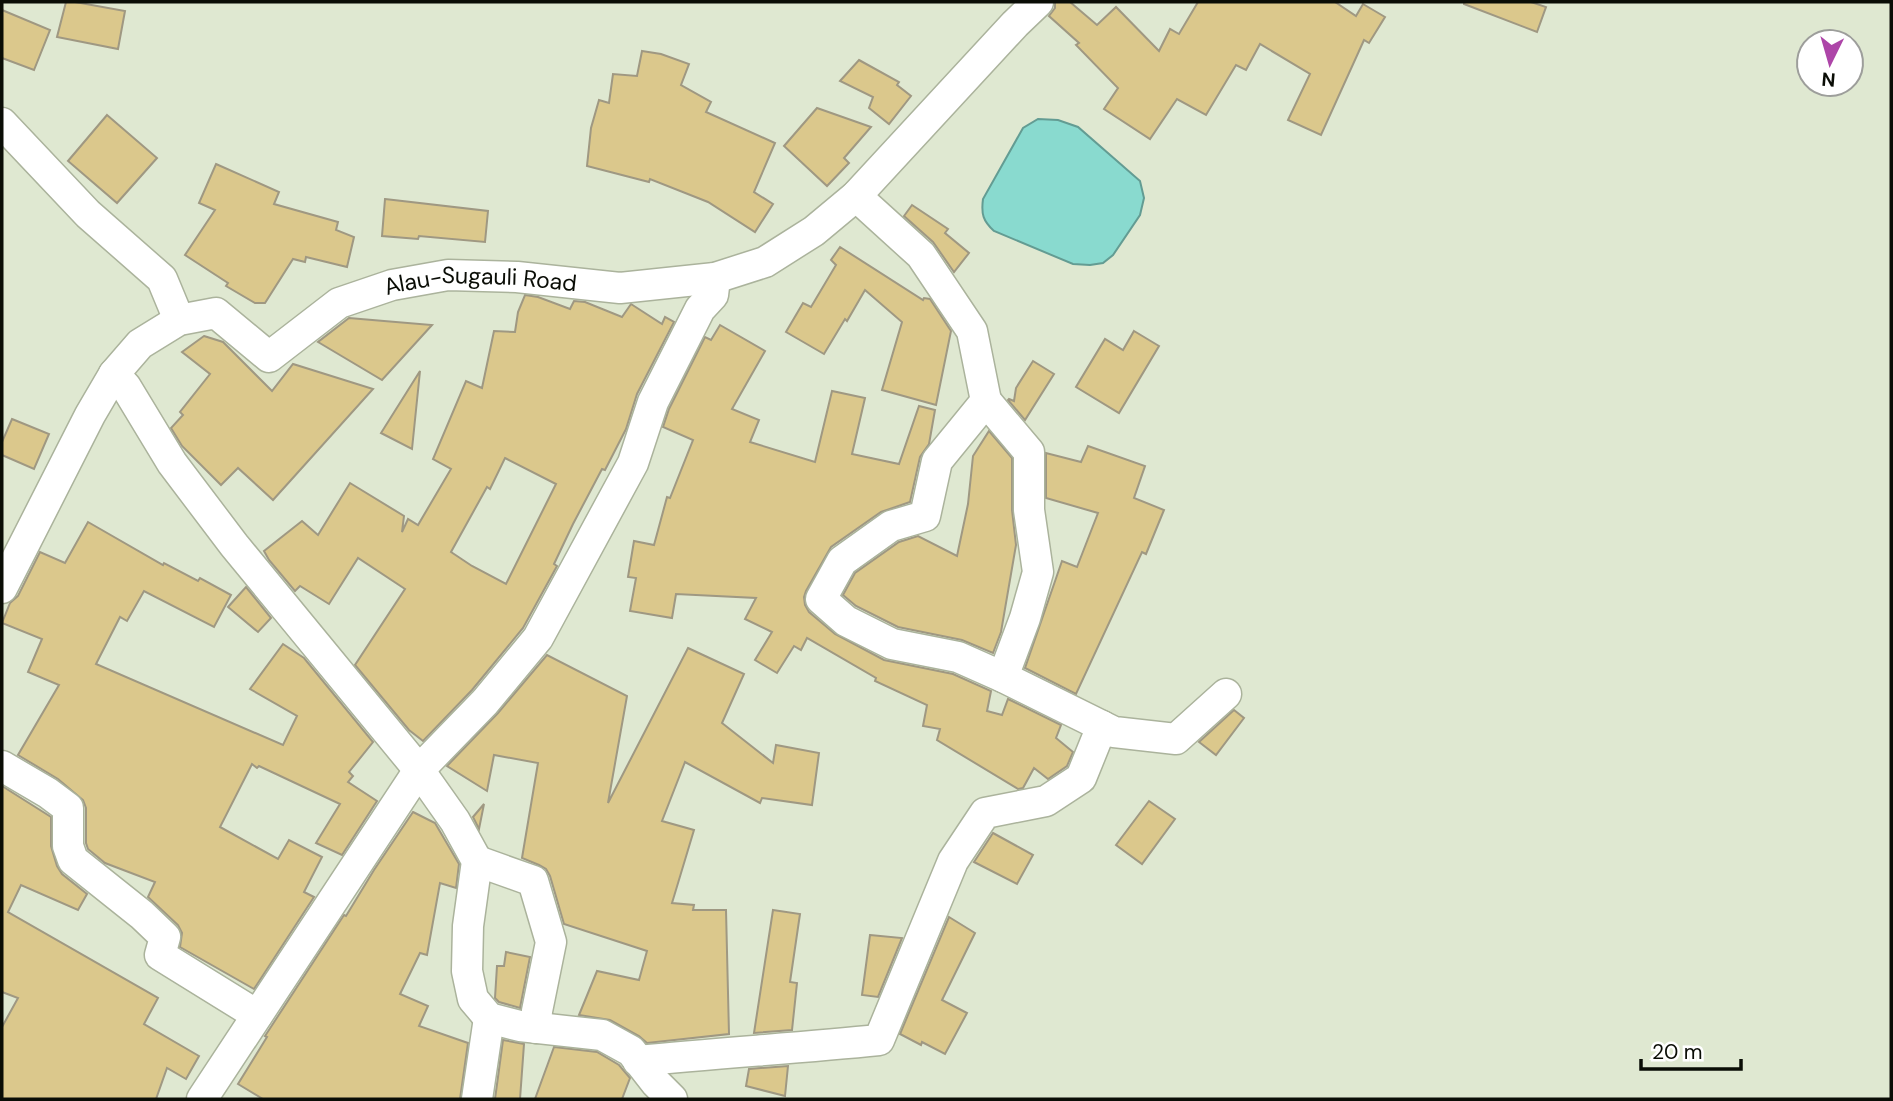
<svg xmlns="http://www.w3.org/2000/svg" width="1893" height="1101" font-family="'DM Sans',sans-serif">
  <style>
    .water { fill: #89dacf; stroke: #639c93; stroke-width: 2 }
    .building { fill: #dbc88c; stroke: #9f9882; stroke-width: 2; fill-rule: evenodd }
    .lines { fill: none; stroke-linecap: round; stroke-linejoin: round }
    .street-casing { stroke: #abb39c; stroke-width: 33 }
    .street { stroke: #fff; stroke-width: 30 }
    .labels { text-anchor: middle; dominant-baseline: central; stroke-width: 6; stroke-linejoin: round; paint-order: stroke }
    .street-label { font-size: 23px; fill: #0a0d06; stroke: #fff }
  </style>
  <rect width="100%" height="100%" fill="#dfe8d1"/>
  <!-- water -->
  <path class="water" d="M1038 119 1058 120 1078 127 1140 181 1144 198 1140 215 1113 255 1103 263 1090 265 1073 264 994 231C983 221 981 214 983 199L1023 128Z"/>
  <!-- building -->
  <g class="building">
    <polygon points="66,2 75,2 125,11 118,49 57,37"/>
    <polygon points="1055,2 1070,2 1097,25 1116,7 1159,51 1170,29 1179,34 1198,2 1335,2 1356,16 1363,4 1385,17 1369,43 1364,40 1321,135 1288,120 1310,74 1260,44 1246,70 1236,65 1206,115 1177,99 1150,139 1104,109 1118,88 1076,45 1079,43 1049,16 1055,8"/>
    <polygon points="1464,2 1531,2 1546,7 1537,32 1464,4"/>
    <polygon points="2,10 50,30 34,70 2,58"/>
    <polygon points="642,51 661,54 689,64 681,85 711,102 706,112 775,143 754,192 773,204 755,232 708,202 650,179 649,182 587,166 591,128 599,100 609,103 613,74 637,76"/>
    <polygon points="859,60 899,82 897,85 911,96 889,124 869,108 873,97 840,81"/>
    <polygon points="817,108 871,127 844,158 849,163 827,186 784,146"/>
    <polygon points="107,115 157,158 117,203 68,161"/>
    <polygon points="216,164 279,192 274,204 338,222 336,230 354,237 347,267 306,257 305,262 293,259 265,303 255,303 226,286 228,283 185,255 215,210 199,203"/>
    <polygon points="385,199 488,211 485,242 419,236 418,239 382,236"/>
    <polygon points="912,205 948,229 945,233 969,253 954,272 933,242 904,216"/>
    <polygon points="840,247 923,300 924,298 930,299 951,331 936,405 882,390 902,322 865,290 847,321 845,319 824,354 786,332 803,303 811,307 836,265 831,260"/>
    <path d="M525 295 538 297 570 309 574 301 585 302 622 317 631 304 662 324 665 317 674 322 637 394 626 429 605 470 602 469 573 524 554 564 557 566 523 628 472 690 423 741 409 730 355 665 405 589 358 558 329 604 300 586 295 591 269 560 264 551 302 521 318 535 350 483 404 516 402 532 408 519 418 525 451 469 433 459 466 381 482 388 494 331 515 332 518 312ZM505 458 556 484 506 584 472 566 451 552 487 487 490 489Z"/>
    <polygon points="349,318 384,321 432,325 382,380 318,342"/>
    <polygon points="720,325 765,351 732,409 759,420 750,442 815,462 832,391 865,398 852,454 899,464 919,406 935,410 929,444 920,457 910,502 881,512 831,547 806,591 804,597 805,605 809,612 835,634 884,660 953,674 991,691 987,711 1002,715 1008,699 1061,725 1056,738 1073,752 1067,766 1048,779 1034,768 1023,788 1018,789 937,740 940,729 923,726 927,705 875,681 876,678 807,638 801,650 794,646 777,673 755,660 772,632 745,619 756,598 676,594 672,618 630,611 636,578 628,577 634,541 654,545 667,497 670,498 693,440 663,427 669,409 705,337 711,340"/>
    <polygon points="1134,331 1159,346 1119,413 1076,387 1105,339 1123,350"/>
    <polygon points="204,336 223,342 272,391 293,364 373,389 273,500 238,468 221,485 182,446 171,428 183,415 180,412 210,374 182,352"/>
    <polygon points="1033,361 1054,374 1025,420 1008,400 1009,399 1014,401 1016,388"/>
    <polygon points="420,371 412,449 381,433"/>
    <polygon points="12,419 49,434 34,469 2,455 2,442"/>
    <polygon points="989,431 1012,458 1012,510 1016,545 1001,632 993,653 962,640 898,627 856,606 843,595 855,573 899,542 918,536 957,556 968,504 973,456"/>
    <polygon points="1088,446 1145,466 1134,498 1164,510 1146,554 1142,552 1076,694 1025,668 1062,561 1077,567 1098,513 1046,498 1046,453 1081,462"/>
    <polygon points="88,522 163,565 164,563 198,581 200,578 231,595 214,627 144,591 127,621 120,617 96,664 283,745 297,716 250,689 283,644 304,658 373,742 349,772 353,776 348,782 377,801 342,855 316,843 340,804 259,766 257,768 252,764 220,827 278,859 289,840 322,857 304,892 314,897 254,989 180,947 182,933 178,925 148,897 155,882 105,863 88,849 86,843 86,808 83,800 58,779 18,755 59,685 28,672 42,639 2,623 10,603 18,596 40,552 65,563"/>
    <polygon points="246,587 271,618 258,632 228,607"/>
    <polygon points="688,648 744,674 722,723 773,763 776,745 819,753 812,805 762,798 760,803 685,762 662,821 694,830 672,903 694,905 693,910 726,910 729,1034 647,1043 639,1036 610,1020 579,1015 597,971 639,980 647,951 564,924 550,876 546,869 539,865 522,858 538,763 494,755 487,791 447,766 498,713 547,655 627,696 608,803"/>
    <polygon points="1234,710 1244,718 1216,755 1199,742"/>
    <polygon points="2,786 51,817 51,846 57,866 62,874 87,894 78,910 21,885 8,912 158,998 144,1024 199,1056 186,1079 167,1068 156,1099 2,1099 2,1027 18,998 2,992"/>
    <polygon points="1149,801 1175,819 1142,864 1116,845"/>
    <polygon points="484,804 479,829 473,817"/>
    <polygon points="413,812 435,823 459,864 456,888 440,883 427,955 420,953 400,994 428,1006 419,1026 468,1043 460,1099 263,1099 238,1084 267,1037 265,1036 344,915 346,916 374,870"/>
    <polygon points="993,833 1033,855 1017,884 974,862"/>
    <polygon points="773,910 800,914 790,982 797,983 792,1030 754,1033"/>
    <polygon points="949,917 975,933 942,1000 967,1013 945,1054 922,1042 921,1045 900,1034"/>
    <polygon points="870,935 902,938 878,997 862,995"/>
    <polygon points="506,952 530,957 520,1008 499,1002 495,998 497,966 504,966"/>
    <polygon points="503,1040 524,1044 520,1099 495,1099"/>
    <polygon points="554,1047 597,1052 619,1065 630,1078 622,1099 535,1099"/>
    <polygon points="788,1066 785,1096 746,1086 749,1069"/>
  </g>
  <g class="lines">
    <defs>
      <g id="street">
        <polyline points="2,123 88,214 162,279 179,320"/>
        <polyline points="856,196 921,255 972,331 986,401 937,461 925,516 891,526 842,561 821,599 846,621 892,644 958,657 1003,677 1114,732 1176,739 1226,694"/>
        <polyline points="114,374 126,387 172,463 234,545 419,770 455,821 477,861 468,926 467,971 473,999 489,1018 520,1026 602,1035 631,1051 656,1083 672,1099"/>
        <polyline points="986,401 1029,452 1029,510 1038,572 1025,618 1003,677"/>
        <path id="s1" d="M2 588 90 415 114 374 140 344 179 320 216 313 269 357 339 303 392 285 448 275 517 277 620 288 715 278 765 262 814 231 856 196 1015 24 1038 2"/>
        <polyline points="2,766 48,793 68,808 68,846 73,860 142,915 165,937 160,955 257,1015"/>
        <polyline points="477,861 533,881 551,942 537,1011 536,1028"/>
        <path d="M638 1061C719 1053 799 1048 879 1040L953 861 985 813 1046 801 1081 778 1102 726"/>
        <polyline points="202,1099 419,770 485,702 538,638 633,463 653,402 700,309 713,295 715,278"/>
        <polyline points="477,1099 489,1018"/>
      </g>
    </defs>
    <!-- street casing -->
    <use href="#street" class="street-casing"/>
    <!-- street -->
    <use href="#street" class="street"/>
  </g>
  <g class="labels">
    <!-- street labels -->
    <g class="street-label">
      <text stroke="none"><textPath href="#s1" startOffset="667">Alau-Sugauli Road</textPath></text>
    </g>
  </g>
  <!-- border -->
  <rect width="1893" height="1101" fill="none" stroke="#0a0d06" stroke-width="7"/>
  <!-- north arrow -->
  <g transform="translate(1830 63) rotate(185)"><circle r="33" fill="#ffffff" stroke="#9d9e9b" stroke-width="2"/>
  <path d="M0-5L12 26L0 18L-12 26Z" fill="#ad45a8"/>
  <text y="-10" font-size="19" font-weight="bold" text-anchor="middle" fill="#0a0d06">N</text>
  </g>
  <!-- scale -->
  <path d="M1641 1059v10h100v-10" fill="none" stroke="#0a0d06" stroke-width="3.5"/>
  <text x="1652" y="1059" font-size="21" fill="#0a0d06" stroke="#ffffff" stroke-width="5" paint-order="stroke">20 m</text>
</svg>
